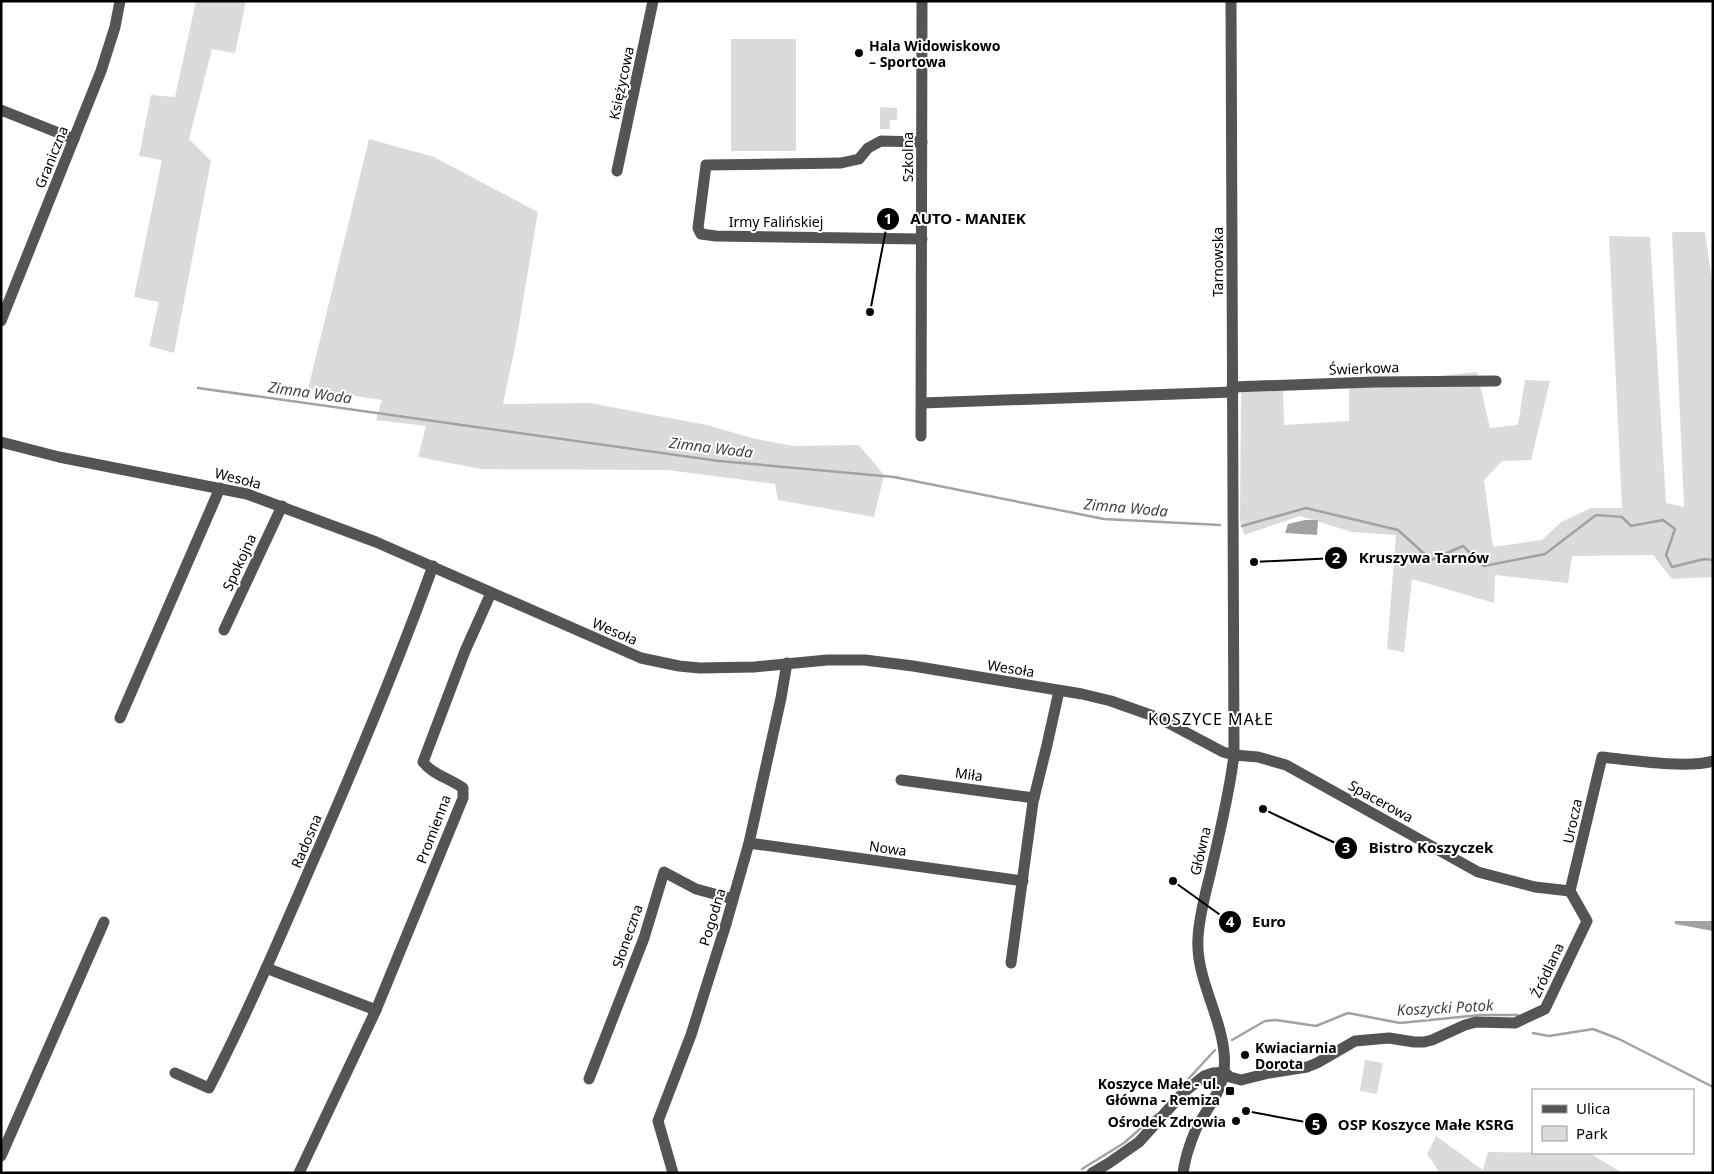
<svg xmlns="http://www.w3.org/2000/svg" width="1714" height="1174" font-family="'Noto Sans',sans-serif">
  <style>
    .green { fill: #dbdbdb }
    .water { fill: #a2a2a2 }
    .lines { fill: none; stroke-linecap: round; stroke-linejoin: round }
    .stream { stroke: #a2a2a2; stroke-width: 2.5 }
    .minor { stroke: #545454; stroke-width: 11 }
    .poi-dot { fill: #000; stroke: #fff; stroke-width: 2 }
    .labels { text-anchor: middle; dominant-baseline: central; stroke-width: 4; stroke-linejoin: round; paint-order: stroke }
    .poi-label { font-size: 14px; font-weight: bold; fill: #000; stroke: #fff; text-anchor: start }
    .street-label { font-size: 14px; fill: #000; stroke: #fff }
    .water-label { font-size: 15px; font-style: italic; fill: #434343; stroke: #fff }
    .quarter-label { font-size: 16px; letter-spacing: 1px; fill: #000; stroke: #fff }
    .leader { fill: none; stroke: #000; stroke-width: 2 }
    .callout-dot { fill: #000; stroke: #fff; stroke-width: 2 }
    .mark-label { font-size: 15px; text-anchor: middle; font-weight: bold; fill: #fff }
    .callout-label { font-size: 15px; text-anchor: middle; font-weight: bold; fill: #000; stroke: #fff; stroke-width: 4; stroke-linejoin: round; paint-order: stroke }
  </style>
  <rect width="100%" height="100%" fill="#fff"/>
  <!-- green -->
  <g class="green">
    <polygon points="196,1 246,1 235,53 212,49 189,139 211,161 174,353 149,346 159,302 134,297 162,160 139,156 151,95 175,97"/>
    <rect x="731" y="39" width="65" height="112"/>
    <polygon points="880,107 897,108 897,120 890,120 890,129 880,129"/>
    <polygon points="369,139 434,157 538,212 516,342 503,404 590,403 707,425 752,438 793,446 859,445 884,475 874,517 778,500 775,484 668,470 481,469 418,457 426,426 376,420 382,400 308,389"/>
    <polygon points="1672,232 1705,232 1713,289 1713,577 1672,579 1653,555 1572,556 1568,583 1495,575 1494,603 1412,579 1404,652 1387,649 1396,535 1352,532 1300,516 1244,535 1240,521 1241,392 1283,388 1284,425 1349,421 1349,385 1477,372 1490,428 1518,425 1525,380 1550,381 1531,460 1502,461 1484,480 1493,547 1542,540 1561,522 1591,508 1622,508 1609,236 1650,237 1666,503 1684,507"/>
    <polygon points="1365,1060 1383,1063 1377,1094 1360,1091"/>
    <polygon points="1436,1136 1483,1170 1488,1152 1589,1153 1623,1173 1440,1173 1427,1154"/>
  </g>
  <!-- water -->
  <g class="water">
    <polygon points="1305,520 1318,520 1317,535 1285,533 1288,524"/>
    <polygon points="1675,921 1713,921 1713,931 1675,924"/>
  </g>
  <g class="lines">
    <!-- stream -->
    <g class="stream">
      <polyline points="198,388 719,461 894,477 1104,519 1220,525"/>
      <polyline points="1242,526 1306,508 1398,530 1431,560 1463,546 1484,566 1545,554 1596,515 1622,517 1631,526 1663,520 1675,529 1666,555 1672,567 1704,559 1713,560"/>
      <polyline points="1533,1033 1549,1036 1593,1029 1619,1039 1713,1087"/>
      <polyline points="1232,1040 1265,1021 1276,1020 1316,1026 1348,1013 1400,1023 1480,1015 1518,1015"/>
      <polyline points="1179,1089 1215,1050"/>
      <polyline points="1082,1169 1124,1143 1157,1114"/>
    </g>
    <!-- minor -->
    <g class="minor">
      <polyline points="1,110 74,139"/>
      <polyline points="922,142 881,141 868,148 859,159 841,163 706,165 698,228 701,234 716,236 922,239"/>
      <polyline points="617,171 653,1"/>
      <polyline points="1,321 101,71 115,27 120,1"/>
      <polyline points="1232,387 1374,382 1496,381"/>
      <polyline points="922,403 1233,392"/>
      <polyline points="921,436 922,1"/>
      <polyline points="1,442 59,457 247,494 376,542 641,658 679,666 700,668 754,667 827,660 865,660 913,666 1082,694 1111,701 1159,718 1223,752 1234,755 1258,757 1286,765 1478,872 1535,887 1570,891"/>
      <polyline points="224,630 282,506"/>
      <polyline points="120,718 220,488"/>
      <polyline points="901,780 1034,798"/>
      <polyline points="749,843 1023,881"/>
      <path d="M1570 891 1602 757C1630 760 1687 769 1713 761"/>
      <polyline points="1011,963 1033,802 1047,745 1059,691"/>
      <polyline points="266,968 376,1010"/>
      <path d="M175 1073 209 1088C246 1016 278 942 310 868 354 768 396 668 433 566"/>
      <polyline points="589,1079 644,938 664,872 696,889 733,899"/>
      <polyline points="1,1156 104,922"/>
      <path d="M299 1173 376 1010 463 798V788C449 778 433 775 423 762L465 651 491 593"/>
      <polyline points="673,1173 658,1121 691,1035 726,924 749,843 781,698 787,663"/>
      <polyline points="1092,1173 1109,1163 1139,1142 1183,1093 1204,1076 1213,1073 1224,1072 1230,1077 1241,1080 1269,1073 1307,1067 1317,1063 1355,1041 1389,1038 1414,1042 1424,1042 1432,1040 1465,1025 1476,1022 1515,1023 1545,1009 1587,921 1570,891"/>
      <path d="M1183 1173C1185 1158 1190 1143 1196 1129 1206 1110 1221 1093 1224 1071 1229 1026 1195 983 1198 938 1199 917 1205 895 1210 875 1219 835 1229 796 1234 755L1231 1"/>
    </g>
  </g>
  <!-- markers -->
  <g class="poi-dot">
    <circle cx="859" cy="53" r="5"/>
    <circle cx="1245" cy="1055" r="5"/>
    <rect x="1225" y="1086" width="10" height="10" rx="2.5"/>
    <circle cx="1236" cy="1121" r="5"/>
  </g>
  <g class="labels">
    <!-- poi labels -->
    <g class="poi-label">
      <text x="869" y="45">Hala Widowiskowo<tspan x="869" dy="16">– Sportowa</tspan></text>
      <text x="1255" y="1047">Kwiaciarnia<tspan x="1255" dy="16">Dorota</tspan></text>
      <text x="1220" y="1083" text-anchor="end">Koszyce Małe - ul.<tspan x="1220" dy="16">Główna - Remiza</tspan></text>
      <text x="1226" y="1121" text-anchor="end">Ośrodek Zdrowia</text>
    </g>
    <!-- street labels -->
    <g class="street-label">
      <text transform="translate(621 83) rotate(-78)">Księżycowa</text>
      <text transform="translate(51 157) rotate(-68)">Graniczna</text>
      <text transform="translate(907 157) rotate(-90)">Szkolna</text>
      <text x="776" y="221">Irmy Falińskiej</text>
      <text transform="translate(1217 262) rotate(-90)">Tarnowska</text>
      <text transform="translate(1364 368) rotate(-2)">Świerkowa</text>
      <text transform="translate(238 478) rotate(14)">Wesoła</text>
      <text transform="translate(239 562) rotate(-65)">Spokojna</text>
      <text transform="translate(615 631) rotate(23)">Wesoła</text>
      <text transform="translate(1011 668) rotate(9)">Wesoła</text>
      <text transform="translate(969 774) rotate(8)">Miła</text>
      <text transform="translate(1381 801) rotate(29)">Spacerowa</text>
      <text transform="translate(1572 821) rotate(-78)">Urocza</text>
      <text transform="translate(433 829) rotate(-69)">Promienna</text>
      <text transform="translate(306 841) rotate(-67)">Radosna</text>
      <text transform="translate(888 848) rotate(8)">Nowa</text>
      <text transform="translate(1200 851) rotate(-77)">Główna</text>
      <text transform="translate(712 917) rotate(-73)">Pogodna</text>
      <text transform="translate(627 936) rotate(-71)">Słoneczna</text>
      <text transform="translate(1547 970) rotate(-65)">Źródlana</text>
    </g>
    <!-- water labels -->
    <g class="water-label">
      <text transform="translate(310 392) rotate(8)">Zimna Woda</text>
      <text transform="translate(711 447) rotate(7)">Zimna Woda</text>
      <text transform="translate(1126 507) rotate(5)">Zimna Woda</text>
      <text transform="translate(1445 1007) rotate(-3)">Koszycki Potok</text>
    </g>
    <!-- quarter labels -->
    <g class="quarter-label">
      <text x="1211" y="719">KOSZYCE MAŁE</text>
    </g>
  </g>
  <!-- callouts -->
  <path class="leader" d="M870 312L888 219M1254 562L1336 558M1263 809L1346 848M1173 881L1230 922M1246 1111L1316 1124"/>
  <g class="callout-dot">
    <circle cx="870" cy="312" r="5"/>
    <circle cx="1254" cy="562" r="5"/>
    <circle cx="1263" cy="809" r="5"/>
    <circle cx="1173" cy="881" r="5"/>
    <circle cx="1246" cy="1111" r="5"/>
    <circle cx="888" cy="219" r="12"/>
    <circle cx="1336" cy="558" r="12"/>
    <circle cx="1346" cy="848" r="12"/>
    <circle cx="1230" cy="922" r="12"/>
    <circle cx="1316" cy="1124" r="12"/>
  </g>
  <g class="mark-label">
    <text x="888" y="224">1</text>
    <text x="1336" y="563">2</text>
    <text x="1346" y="853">3</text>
    <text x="1230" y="927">4</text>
    <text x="1316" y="1130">5</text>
  </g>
  <g class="callout-label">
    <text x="968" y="224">AUTO - MANIEK</text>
    <text x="1424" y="563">Kruszywa Tarnów</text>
    <text x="1431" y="853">Bistro Koszyczek</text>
    <text x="1269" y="927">Euro</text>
    <text x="1426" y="1130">OSP Koszyce Małe KSRG</text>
  </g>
  <!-- border -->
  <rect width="1714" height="1174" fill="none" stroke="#000000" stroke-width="5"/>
  <!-- legend -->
  <rect x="1532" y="1089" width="162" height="65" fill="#ffffff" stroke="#999999"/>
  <rect x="1542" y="1105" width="25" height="8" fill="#545454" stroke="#999999"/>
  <text x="1576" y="1114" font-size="15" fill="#000000">Ulica</text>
  <rect x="1542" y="1126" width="25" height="15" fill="#dbdbdb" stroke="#999999"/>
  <text x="1576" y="1139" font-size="15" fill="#000000">Park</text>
</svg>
